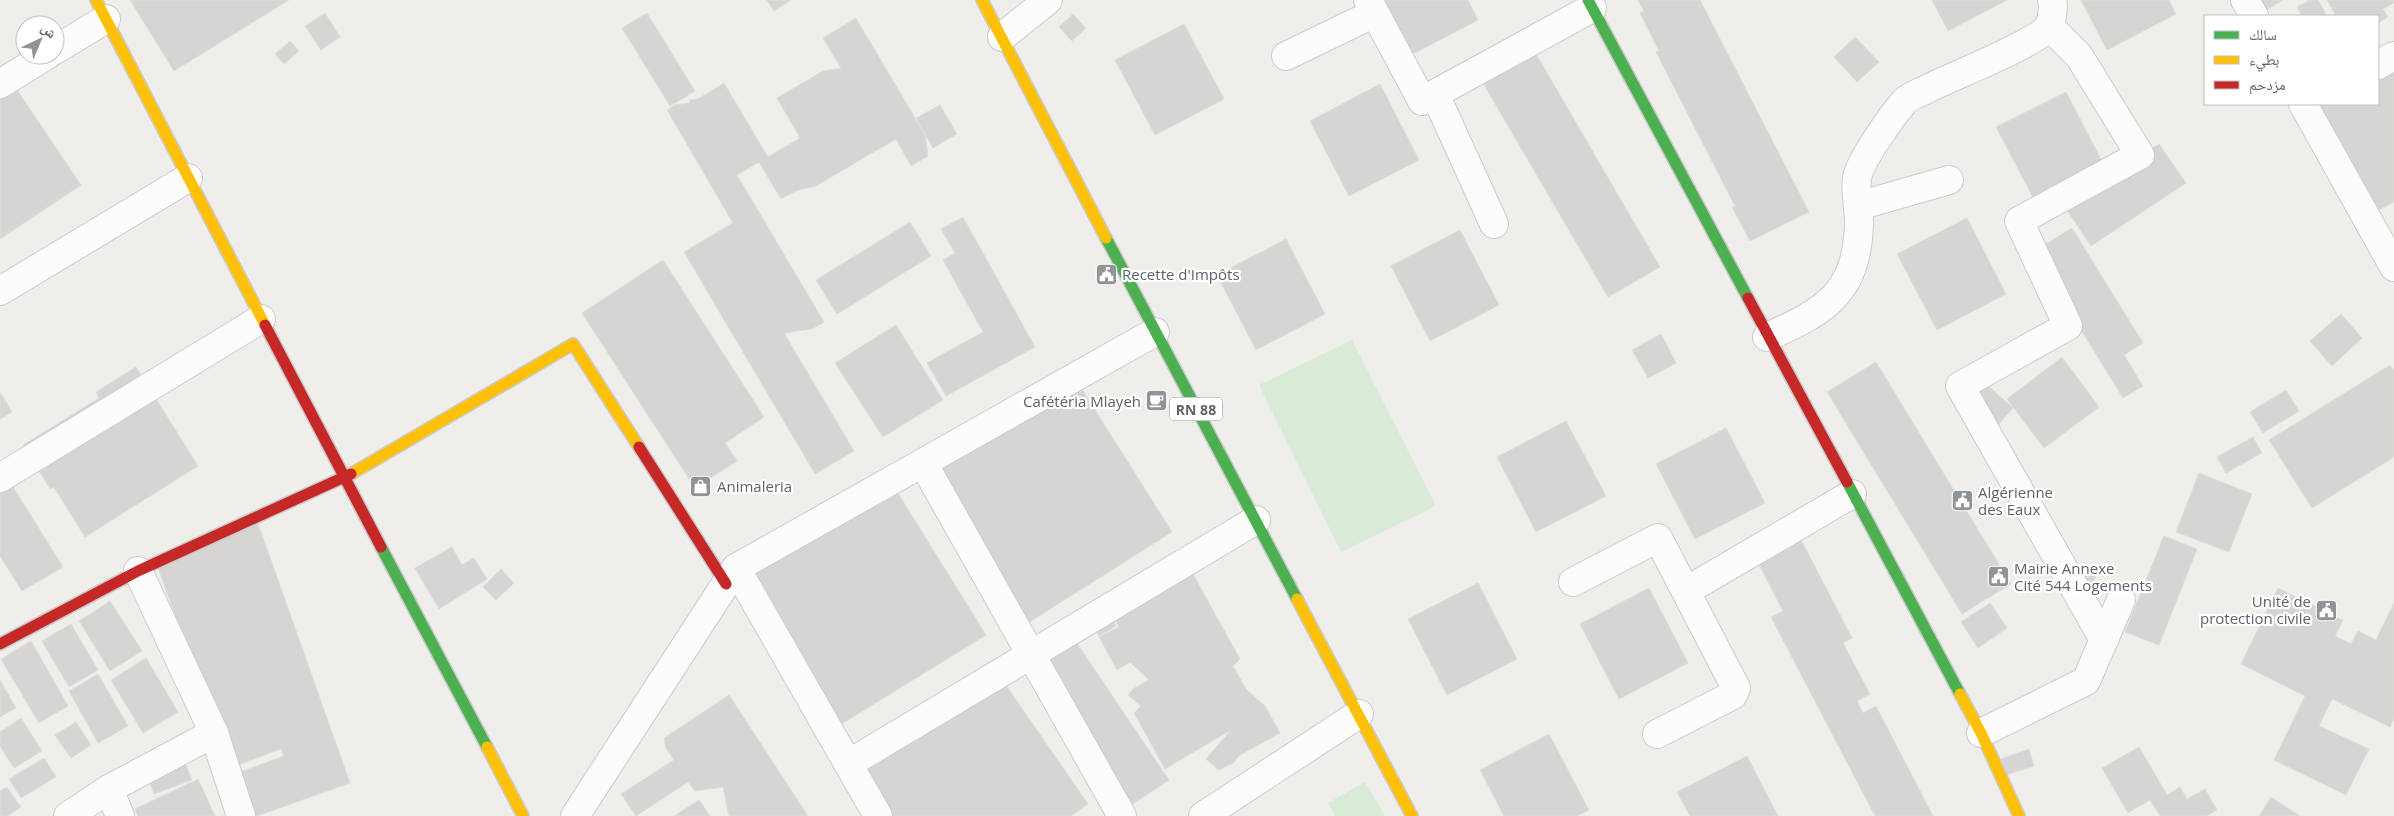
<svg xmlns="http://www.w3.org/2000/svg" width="2394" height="816" font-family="'Open Sans','Noto Naskh Arabic',sans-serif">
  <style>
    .green { fill: #d8ebd6 }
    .building { fill: #d6d5d3; stroke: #deddd9 }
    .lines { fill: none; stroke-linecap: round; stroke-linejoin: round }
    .street-casing { stroke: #cbcccc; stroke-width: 30 }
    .fast-casing { stroke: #cacacb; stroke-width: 14 }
    .slow-casing { stroke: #cacacb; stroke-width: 14 }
    .jam-casing { stroke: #cacacb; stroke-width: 14 }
    .street { stroke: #fdfcfc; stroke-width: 28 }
    .fast { stroke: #4caf50; stroke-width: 11 }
    .slow { stroke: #ffc107; stroke-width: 11 }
    .jam { stroke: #c62828; stroke-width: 11 }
    .labels { text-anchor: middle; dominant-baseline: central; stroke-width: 4.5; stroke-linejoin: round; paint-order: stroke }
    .shield { fill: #fff; stroke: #8f9295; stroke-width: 1 }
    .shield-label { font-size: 14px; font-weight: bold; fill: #5f6368 }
    .poi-label { font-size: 15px; fill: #5f6368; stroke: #fff; text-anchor: start }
  </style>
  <rect width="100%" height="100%" fill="#efeeea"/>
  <!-- green -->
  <g class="green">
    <polygon points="1352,340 1436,506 1341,552 1259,385"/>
    <polygon points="1365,782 1385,816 1335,816 1328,803"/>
  </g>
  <!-- building -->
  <g class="building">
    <polygon points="130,0 289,0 174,71"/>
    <polygon points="767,0 791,0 774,11"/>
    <polygon points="1380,0 1468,0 1478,20 1409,56"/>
    <polygon points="1638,0 1700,0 1809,212 1750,241 1732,207 1735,206 1656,52 1659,51 1640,13 1644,11"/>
    <polygon points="1932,0 2007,0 1948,31"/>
    <polygon points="2081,0 2169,0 2176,14 2107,50"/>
    <polygon points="2253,0 2283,0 2261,13"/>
    <polygon points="2310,0 2318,0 2327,16 2302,16 2297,7"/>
    <polygon points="2327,0 2394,0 2394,3 2383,9 2388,17 2378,23 2378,16 2331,16 2335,14"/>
    <polygon points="325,13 340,37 321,50 305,26"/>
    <polygon points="647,13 695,91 670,106 622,28"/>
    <polygon points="1073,14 1086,28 1072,41 1059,27"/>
    <polygon points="856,18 925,135 928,156 911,166 896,139 814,187 798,190 781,199 759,162 737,175 824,322 812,329 784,333 854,451 815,474 684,252 733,223 667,110 675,105 690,103 689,100 698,99 724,83 768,157 800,138 777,98 823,71 841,68 823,38"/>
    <polygon points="1184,24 1224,99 1155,135 1115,60"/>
    <polygon points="1525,35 1660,267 1608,297 1473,66"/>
    <polygon points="1855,37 1879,62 1857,82 1834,57"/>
    <polygon points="290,41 299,51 284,64 275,54"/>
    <polygon points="2394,45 2394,202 2367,216 2305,104 2378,104 2378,54"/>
    <polygon points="13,84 81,185 0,239 0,92"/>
    <polygon points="1380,84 1419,160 1349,196 1310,121"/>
    <polygon points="2066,92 2105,167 2036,203 1996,127"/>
    <polygon points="940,105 957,134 933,148 916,118"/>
    <polygon points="2159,144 2186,183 2091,246 2065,207"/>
    <polygon points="963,217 1035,347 946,396 927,363 983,332 943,260 955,253 941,229"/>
    <polygon points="1967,218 2006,294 1937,330 1897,254"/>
    <polygon points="910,222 931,256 837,314 816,280"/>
    <polygon points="2072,228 2143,343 2124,355 2143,386 2123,398 2033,252"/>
    <polygon points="1460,230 1499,305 1430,341 1391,266"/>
    <polygon points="1286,239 1325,314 1256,350 1217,275"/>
    <polygon points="663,260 764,417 725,443 737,461 695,488 582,313"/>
    <polygon points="2341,314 2362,338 2332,366 2310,341"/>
    <polygon points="896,325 943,400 883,437 835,363"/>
    <polygon points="1661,334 1676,363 1648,378 1632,350"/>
    <polygon points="2062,357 2099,407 2044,448 2007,399"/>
    <polygon points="1876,362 2011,584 1962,614 1827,392"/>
    <polygon points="2390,365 2394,371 2394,457 2312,508 2269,440"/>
    <polygon points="136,367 198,466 85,537 54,487 50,489 23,445 99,398 96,392"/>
    <polygon points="1068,367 1172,532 1020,628 916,463"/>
    <polygon points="1985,383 2013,408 1999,424 1971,399"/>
    <polygon points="2286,390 2299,411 2263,433 2250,412"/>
    <polygon points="0,392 12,412 0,419"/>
    <polygon points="1566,421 1606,496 1536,532 1497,457"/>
    <polygon points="1726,428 1765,503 1695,539 1656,464"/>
    <polygon points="2253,437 2262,453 2226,473 2217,457"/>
    <polygon points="0,466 63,567 22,591 0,556"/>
    <polygon points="2199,473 2252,494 2229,552 2176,532"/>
    <polygon points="886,474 986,635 835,728 733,564"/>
    <polygon points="255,515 350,783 257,816 243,816 229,776 284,756 281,749 238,765 220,740 156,562"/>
    <polygon points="1797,532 1852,638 1843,643 1870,694 1857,701 1863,713 1876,706 1933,816 1875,816 1771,617 1783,611 1754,555"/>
    <polygon points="2164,536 2197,549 2159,645 2125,632"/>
    <polygon points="452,547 462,565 474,558 487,579 439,609 415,568"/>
    <polygon points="1183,556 1240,659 1233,666 1246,689 1265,706 1280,733 1240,755 1233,763 1219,770 1206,759 1231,730 1165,769 1134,713 1141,706 1128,695 1133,689 1149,680 1130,662 1117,670 1099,637 1119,627 1108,606"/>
    <polygon points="2059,559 2096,576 2090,589"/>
    <polygon points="501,569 514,583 496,600 483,587"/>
    <polygon points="1478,583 1517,659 1447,695 1408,619"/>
    <polygon points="1649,588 1688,663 1619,699 1580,624"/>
    <polygon points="2278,588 2343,620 2335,636 2351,644 2358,631 2376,640 2394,603 2394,719 2390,727 2332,699 2319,726 2369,749 2346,795 2274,760 2305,696 2241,664"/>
    <polygon points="110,601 142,651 110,671 79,621"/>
    <polygon points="1990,603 2007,628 1978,648 1961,622"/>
    <polygon points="1109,614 1116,626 1099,636 1092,624"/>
    <polygon points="71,624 98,670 69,687 42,641"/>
    <polygon points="1064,624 1169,780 1125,809 1021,652"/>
    <polygon points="31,641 68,706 39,723 1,659"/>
    <polygon points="146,658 178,712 143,733 111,680"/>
    <polygon points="990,662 1088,804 1071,816 881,816 844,763"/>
    <polygon points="98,674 128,726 98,743 69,691"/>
    <polygon points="0,680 16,708 0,717"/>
    <polygon points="729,695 808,816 729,816 723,787 695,791 688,782 636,816 621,794 674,760 666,748 664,738"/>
    <polygon points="21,718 42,751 14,768 0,746 0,732"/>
    <polygon points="76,722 91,745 71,758 55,735"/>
    <polygon points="1549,734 1589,810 1577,816 1504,816 1480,770"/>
    <polygon points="2139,747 2167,795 2180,787 2187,799 2205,789 2217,810 2206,816 2160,816 2150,800 2128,813 2102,768"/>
    <polygon points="2029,749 2034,766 2006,775 2001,759"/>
    <polygon points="1747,756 1778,816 1690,816 1677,792"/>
    <polygon points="44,758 56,777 21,798 9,779"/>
    <polygon points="184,760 192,780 154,794 147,774"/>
    <polygon points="198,779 215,816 138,816 135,809"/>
    <polygon points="7,787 21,807 7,816 0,816 0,791"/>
    <polygon points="2271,797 2300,816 2259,816"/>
    <polygon points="699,800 710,816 674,816"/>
  </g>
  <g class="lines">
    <defs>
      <g id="street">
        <polyline points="1368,0 1422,101 1592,8"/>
        <polyline points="2245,0 2254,16"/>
        <polyline points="2049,26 2079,56 2140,155 2019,221 2068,326 1960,386 2104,640"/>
        <polyline points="1002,37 1048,0"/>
        <polyline points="55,50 106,19"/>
        <polyline points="1286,56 1375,13"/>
        <polyline points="2378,65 2394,56"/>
        <polyline points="0,84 47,55"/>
        <polyline points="1435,94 1494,224"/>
        <polyline points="2303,104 2394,267"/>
        <polyline points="1858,206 1949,180"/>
        <polyline points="0,291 188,178"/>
        <path d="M1767 337C1826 311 1857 293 1859 223 1859 209 1854 186 1858 174 1863 157 1893 114 1905 101 1910 96 1919 93 1925 90 1949 77 2037 44 2049 26 2052 20 2054 6 2052 0"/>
        <polyline points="923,463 1122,816"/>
        <polyline points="0,478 261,319"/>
        <polyline points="736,568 878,816"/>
        <polyline points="138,571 214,733 241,816"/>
        <polyline points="1573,582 1658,538 1736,688 1733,695 1657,734"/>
        <polyline points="1686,591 1852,494"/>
        <polyline points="1981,733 2086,681 2121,600"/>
        <polyline points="848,764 1256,520"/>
        <polyline points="109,789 120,816"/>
        <polyline points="68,816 109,789 214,733"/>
        <polyline points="575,816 736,568 1155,332"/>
        <polyline points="1203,816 1359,714"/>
      </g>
      <g id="fast">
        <polyline points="1588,0 1748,298"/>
        <polyline points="1106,238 1297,599"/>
        <polyline points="1847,482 1960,694"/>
        <polyline points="381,547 487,747"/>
      </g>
      <g id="slow">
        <polyline points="96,0 265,325"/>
        <polyline points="982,0 1106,238"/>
        <polyline points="351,474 573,344 639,447"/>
        <polyline points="1297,599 1412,816"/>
        <polyline points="1960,694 1981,733 2019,816"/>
        <polyline points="487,747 523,816"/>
      </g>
      <g id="jam">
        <polyline points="1748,298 1847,482"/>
        <polyline points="265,325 381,547"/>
        <polyline points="639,447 726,584"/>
        <polyline points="0,644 138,571 351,474"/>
      </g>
    </defs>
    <!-- street casing -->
    <use href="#street" class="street-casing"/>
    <!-- fast casing -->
    <use href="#fast" class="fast-casing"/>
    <!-- slow casing -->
    <use href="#slow" class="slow-casing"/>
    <!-- jam casing -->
    <use href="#jam" class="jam-casing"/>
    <!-- street -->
    <use href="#street" class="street"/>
    <!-- fast -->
    <use href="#fast" class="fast"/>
    <!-- slow -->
    <use href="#slow" class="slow"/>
    <!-- jam -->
    <use href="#jam" class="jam"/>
  </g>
  <!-- icons -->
  <defs>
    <symbol id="civic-square" viewBox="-11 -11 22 22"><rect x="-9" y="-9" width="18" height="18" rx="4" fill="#919496" stroke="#fff"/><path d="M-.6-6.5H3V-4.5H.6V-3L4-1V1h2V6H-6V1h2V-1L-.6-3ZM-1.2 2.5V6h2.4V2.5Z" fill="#fff"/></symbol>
    <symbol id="cafe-square" viewBox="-11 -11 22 22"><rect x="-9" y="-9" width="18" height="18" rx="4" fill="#919496" stroke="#fff"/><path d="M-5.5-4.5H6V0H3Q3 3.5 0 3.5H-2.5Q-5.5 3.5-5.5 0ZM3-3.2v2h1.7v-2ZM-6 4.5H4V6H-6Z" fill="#fff"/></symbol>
    <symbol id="shop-square" viewBox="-11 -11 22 22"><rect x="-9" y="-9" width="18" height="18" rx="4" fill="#919496" stroke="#fff"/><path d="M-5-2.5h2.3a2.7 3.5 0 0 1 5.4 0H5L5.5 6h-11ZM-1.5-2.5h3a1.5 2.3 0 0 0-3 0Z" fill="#fff"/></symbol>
  </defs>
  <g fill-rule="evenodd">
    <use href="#civic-square" x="1094" y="262" width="25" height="25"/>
    <use href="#cafe-square" x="1144" y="388" width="25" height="25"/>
    <use href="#shop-square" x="688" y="474" width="25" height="25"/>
    <use href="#civic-square" x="1950" y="488" width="25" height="25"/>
    <use href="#civic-square" x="1986" y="564" width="25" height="25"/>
    <use href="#civic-square" x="2314" y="598" width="25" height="25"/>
  </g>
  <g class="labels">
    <!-- shield labels -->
    <rect class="shield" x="1170" y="397.5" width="52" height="23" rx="4"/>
    <g class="shield-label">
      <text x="1196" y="409">RN 88</text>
    </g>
    <!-- poi labels -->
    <g class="poi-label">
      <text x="1122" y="274">Recette d'Impôts</text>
      <text x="1141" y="401" text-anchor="end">Cafétéria Mlayeh</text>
      <text x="717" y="486">Animaleria</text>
      <text x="1978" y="492">Algérienne<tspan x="1978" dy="17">des Eaux</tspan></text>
      <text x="2014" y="568">Mairie Annexe<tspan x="2014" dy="17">Cité 544 Logements</tspan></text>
      <text x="2311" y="601" text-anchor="end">Unité de<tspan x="2311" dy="17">protection civile</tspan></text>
    </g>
  </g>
  <!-- legend -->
  <rect x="2204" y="15" width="175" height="90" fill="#ffffff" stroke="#bfc1c3"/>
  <rect x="2214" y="31" width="25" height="8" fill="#4caf50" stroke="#bfc1c3"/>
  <text x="2249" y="40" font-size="15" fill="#5f6368">سالك</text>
  <rect x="2214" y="56" width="25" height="8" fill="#ffc107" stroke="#bfc1c3"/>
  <text x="2249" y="65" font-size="15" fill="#5f6368">بطيء</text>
  <rect x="2214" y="81" width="25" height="8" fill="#c62828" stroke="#bfc1c3"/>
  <text x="2249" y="90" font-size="15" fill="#5f6368">مزدحم</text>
  <!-- north arrow -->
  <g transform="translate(40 40) rotate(44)"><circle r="24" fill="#ffffff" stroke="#bfc1c3"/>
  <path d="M0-4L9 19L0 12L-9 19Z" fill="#919496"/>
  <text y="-8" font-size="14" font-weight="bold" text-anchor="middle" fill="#5f6368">ش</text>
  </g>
</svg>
